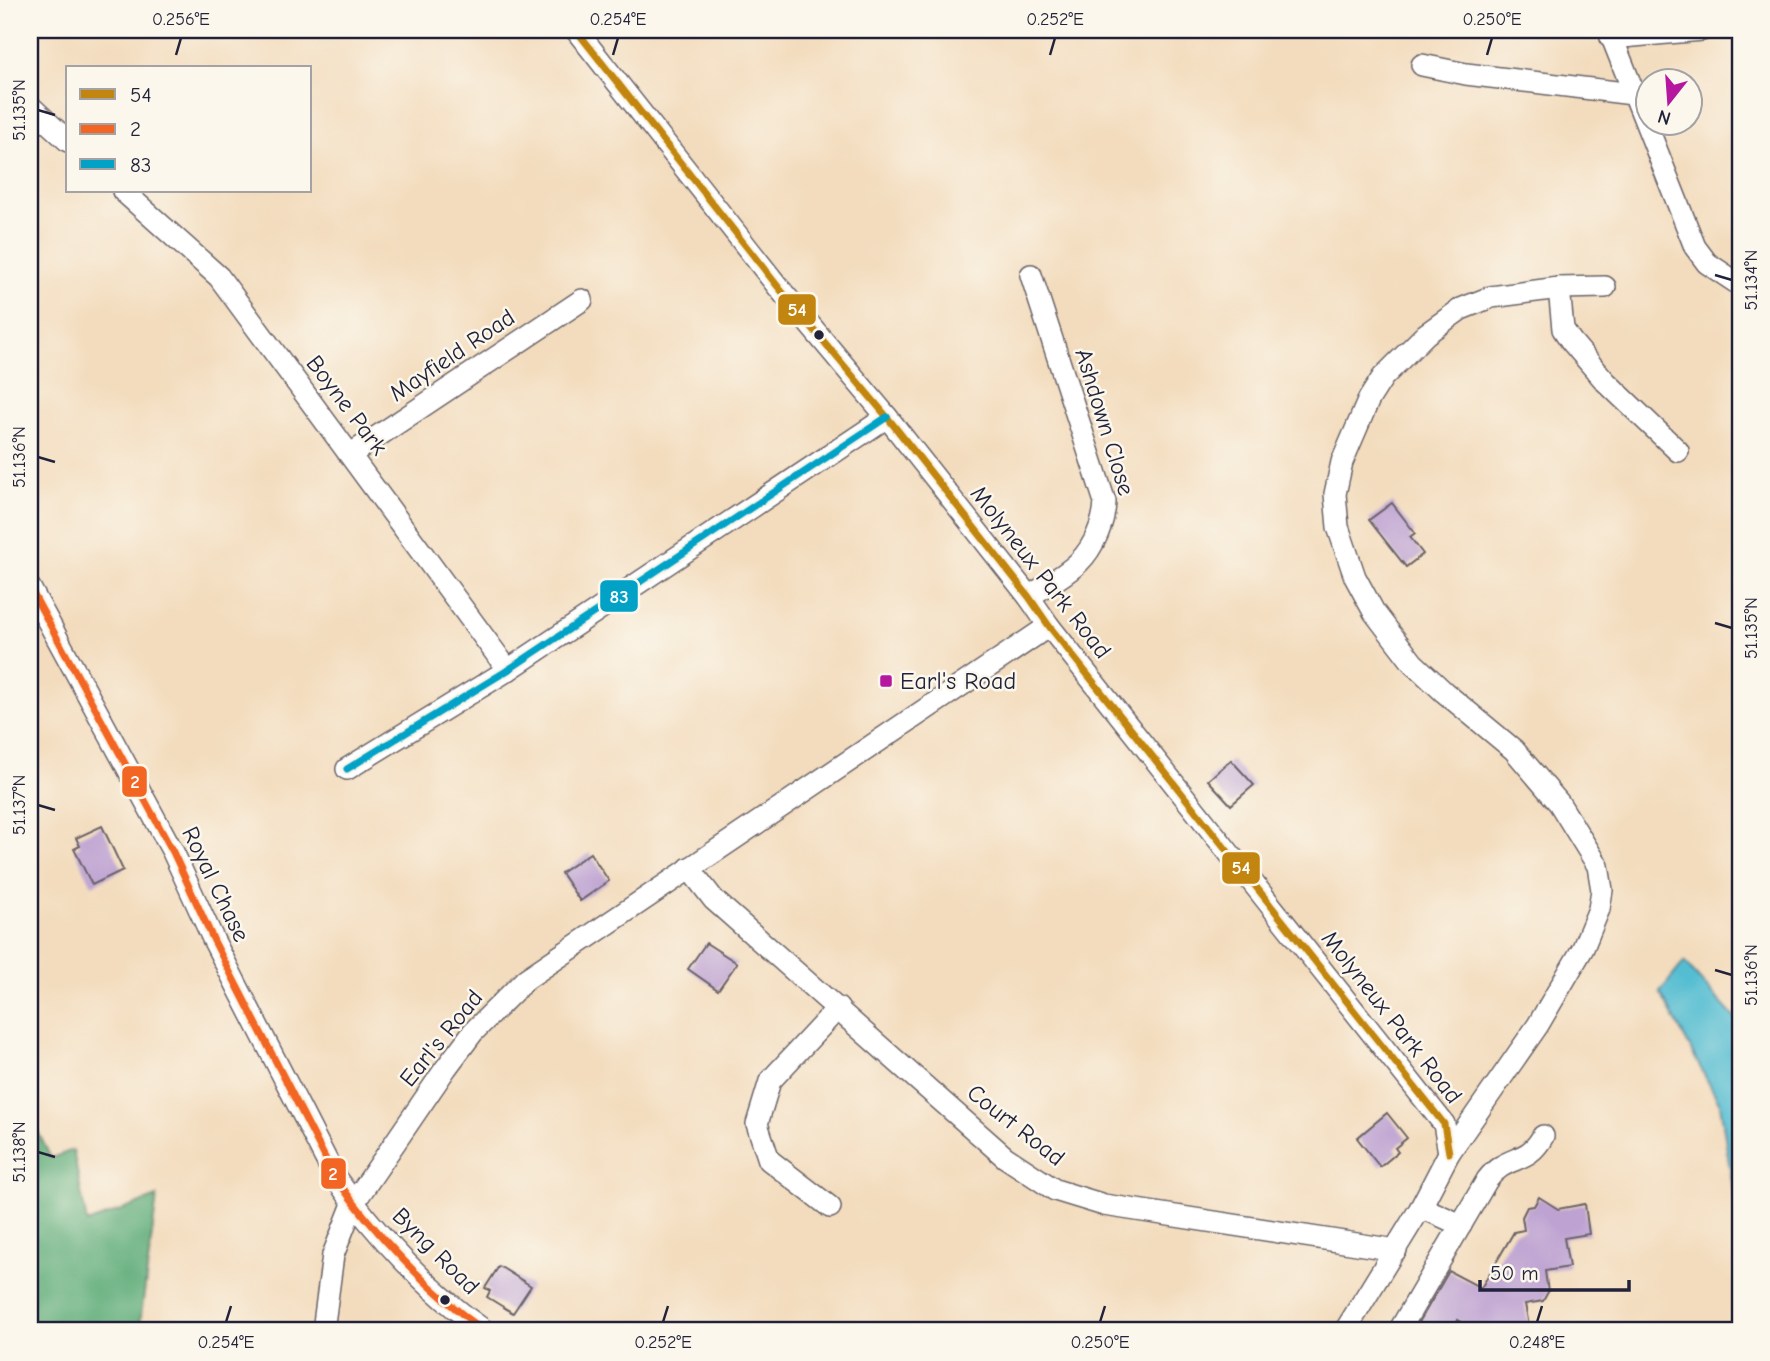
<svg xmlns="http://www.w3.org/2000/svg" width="1770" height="1361" font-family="'Comic Neue',sans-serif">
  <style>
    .forest { fill: #5dac78; stroke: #40675a; stroke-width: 2 }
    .water { fill: #54bdd1; stroke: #3b7086; stroke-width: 2 }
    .building { fill: #bea3d2 }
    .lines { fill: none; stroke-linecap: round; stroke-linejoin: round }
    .street-casing { stroke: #6b6368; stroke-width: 24 }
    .street { stroke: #fff; stroke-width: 21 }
    .bus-1-casing { stroke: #fbf7ec; stroke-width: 12 }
    .bus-2-casing { stroke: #fbf7ec; stroke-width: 12 }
    .bus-3-casing { stroke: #fbf7ec; stroke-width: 12 }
    .bus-1 { stroke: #c2850f; stroke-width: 7 }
    .bus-2 { stroke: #f26522; stroke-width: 7 }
    .bus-3 { stroke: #02a2c7; stroke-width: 7 }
    .ticks { fill: none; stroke: #22223b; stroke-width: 2.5 }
    .bus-dot { fill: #22223b; stroke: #fbf7ec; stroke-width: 2.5 }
    .poi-dot { fill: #b5179e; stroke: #fbf7ec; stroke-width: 2.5 }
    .labels { text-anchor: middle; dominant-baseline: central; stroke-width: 5; stroke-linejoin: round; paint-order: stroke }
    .street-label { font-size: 24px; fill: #22223b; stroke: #fbf7ec }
    .poi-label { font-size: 24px; fill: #22223b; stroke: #fbf7ec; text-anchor: start }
    .line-badge { stroke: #fbf7ec; stroke-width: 2.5 }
    .badge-label { font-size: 19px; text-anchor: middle; font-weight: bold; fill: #fff }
    .neatline { fill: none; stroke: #22223b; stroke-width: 2.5 }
    .ticks-label { font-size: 18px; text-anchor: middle; fill: #22223b }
  </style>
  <rect width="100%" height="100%" fill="#fbf7ec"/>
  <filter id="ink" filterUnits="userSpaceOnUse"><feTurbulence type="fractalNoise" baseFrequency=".0143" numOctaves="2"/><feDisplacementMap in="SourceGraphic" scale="14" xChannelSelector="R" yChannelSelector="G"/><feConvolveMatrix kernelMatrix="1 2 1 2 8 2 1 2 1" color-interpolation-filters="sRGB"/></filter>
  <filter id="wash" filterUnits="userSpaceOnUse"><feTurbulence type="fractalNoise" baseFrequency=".00686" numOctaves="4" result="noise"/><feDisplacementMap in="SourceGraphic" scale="28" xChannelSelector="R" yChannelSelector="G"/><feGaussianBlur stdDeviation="1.57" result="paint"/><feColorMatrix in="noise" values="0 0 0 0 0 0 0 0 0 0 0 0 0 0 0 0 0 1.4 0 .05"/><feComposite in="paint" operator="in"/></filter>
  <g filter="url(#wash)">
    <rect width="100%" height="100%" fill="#f3dcbd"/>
    <!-- forest -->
    <polygon class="forest" points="30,1116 51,1158 73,1150 87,1223 157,1197 139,1331 30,1331"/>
    <!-- water -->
    <polygon class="water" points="1684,962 1740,1024 1740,1235 1720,1104 1660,992"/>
    <g id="blocks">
      <!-- building -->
      <g class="building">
        <polygon points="1392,503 1415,533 1410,537 1423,554 1406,567 1369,520"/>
        <polygon points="1231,760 1254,785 1231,805 1208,780"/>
        <polygon points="102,826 123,870 92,885 74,849 80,846 76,838"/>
        <polygon points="590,853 609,881 580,901 561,873"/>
        <polygon points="706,943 737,963 718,990 688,969"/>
        <polygon points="1387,1113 1407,1138 1395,1148 1398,1152 1380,1167 1357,1138"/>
        <polygon points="1539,1197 1558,1209 1585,1204 1589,1234 1564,1238 1569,1267 1545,1271 1548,1292 1543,1301 1525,1304 1530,1331 1478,1331 1458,1320 1453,1331 1414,1331 1449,1271 1481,1288 1514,1232 1524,1230 1522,1217 1527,1207 1534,1206"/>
        <polygon points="499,1266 531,1286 513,1313 487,1297 490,1291 485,1288"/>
      </g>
    </g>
  </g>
  <g filter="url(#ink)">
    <use href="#blocks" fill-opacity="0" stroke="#6b6368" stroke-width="2"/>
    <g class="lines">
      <defs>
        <g id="street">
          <polyline points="576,30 779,288 887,417 1029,597 1049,626 1444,1124 1449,1153"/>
          <polyline points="1609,30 1695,247 1707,263 1740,285"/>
          <polyline points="1611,38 1702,30"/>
          <polyline points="1422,65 1466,74 1633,94"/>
          <polyline points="30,106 68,141"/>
          <polyline points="123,191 219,277 508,670"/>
          <polyline points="1559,288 1563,329 1571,341 1605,381 1678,451"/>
          <polyline points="351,454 582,300"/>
          <path d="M30 588 173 852 214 941 335 1177C373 1232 430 1293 485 1331"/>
          <path d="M1029 597C1044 586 1065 576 1079 562 1094 547 1104 523 1105 502L1031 275"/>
          <polyline points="347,769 508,670 887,417"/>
          <polyline points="689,868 714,900 1005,1157 1055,1190 1104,1205 1396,1250"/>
          <polyline points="830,1207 769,1160 757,1124 770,1081 838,1008"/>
          <polyline points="1421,1207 1461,1225"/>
          <polyline points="323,1331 333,1255 353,1204 446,1068 473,1032 526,979 1049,626"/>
          <polyline points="1345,1331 1421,1207 1449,1153 1538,1025 1583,948 1599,909 1602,890 1598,866 1559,803 1514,750 1444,692 1413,663 1374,612 1355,577 1338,527 1335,494 1342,462 1369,399 1383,377 1426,334 1461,309 1491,297 1559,288 1605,287"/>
          <path d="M1399 1331 1487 1180C1507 1153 1527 1166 1543 1136"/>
        </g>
      </defs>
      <!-- street casing -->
      <use href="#street" class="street-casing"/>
      <!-- street -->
      <use href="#street" class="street"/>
      <defs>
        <polyline id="bus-1" points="576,30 779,288 887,417 1029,597 1049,626 1444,1124 1449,1153"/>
        <path id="bus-2" d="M30 588 173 852 214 941 335 1177C373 1232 430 1293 485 1331"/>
        <polyline id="bus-3" points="347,769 508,670 887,417"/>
      </defs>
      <!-- bus-1 casing -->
      <use href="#bus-1" class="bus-1-casing"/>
      <!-- bus-2 casing -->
      <use href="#bus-2" class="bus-2-casing"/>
      <!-- bus-3 casing -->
      <use href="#bus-3" class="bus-3-casing"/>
      <!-- bus-1 -->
      <use href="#bus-1" class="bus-1"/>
      <!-- bus-2 -->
      <use href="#bus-2" class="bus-2"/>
      <!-- bus-3 -->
      <use href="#bus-3" class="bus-3"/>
    </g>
  </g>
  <!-- ticks -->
  <path class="ticks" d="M176 55 181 38M613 55 618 38M1050 55 1055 38M1487 55 1492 38M38 110 55 115M1715 275 1732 280M38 457 55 462M1715 623 1732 628M38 805 55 810M1715 970 1732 975M38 1152 55 1157M226 1322 231 1306M663 1322 668 1306M1100 1322 1105 1306M1537 1322 1542 1306"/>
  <!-- markers -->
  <g class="bus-dot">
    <circle cx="819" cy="335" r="6"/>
    <circle cx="445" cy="1300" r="6"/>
  </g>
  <rect class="poi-dot" x="879" y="674" width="14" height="14" rx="3.5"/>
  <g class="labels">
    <!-- street labels -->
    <g class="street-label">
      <text transform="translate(452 355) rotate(-34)">Mayfield Road</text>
      <text transform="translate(347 405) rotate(53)">Boyne Park</text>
      <text transform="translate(1105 422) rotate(73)">Ashdown Close</text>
      <text transform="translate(1041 572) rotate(52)">Molyneux Park Road</text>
      <text transform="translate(216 884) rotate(64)">Royal Chase</text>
      <text transform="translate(1392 1017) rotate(52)">Molyneux Park Road</text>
      <text transform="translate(441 1038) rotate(-51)">Earl's Road</text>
      <text transform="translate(1016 1125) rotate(38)">Court Road</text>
      <text transform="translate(436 1251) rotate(45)">Byng Road</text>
    </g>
    <!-- poi labels -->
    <g class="poi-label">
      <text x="900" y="681">Earl's Road</text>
    </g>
  </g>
  <g class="line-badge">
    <rect x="777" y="293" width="40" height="33" rx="7" fill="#c2850f"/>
    <rect x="599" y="579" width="40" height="34" rx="7" fill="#02a2c7"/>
    <rect x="121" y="765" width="27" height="33" rx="7" fill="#f26522"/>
    <rect x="1221" y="851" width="40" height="34" rx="7" fill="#c2850f"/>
    <rect x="320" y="1157" width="27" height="33" rx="7" fill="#f26522"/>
  </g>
  <g class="badge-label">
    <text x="797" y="316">54</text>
    <text x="619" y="603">83</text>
    <text x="135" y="788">2</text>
    <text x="1241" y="874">54</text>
    <text x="333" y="1180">2</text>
  </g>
  <!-- margin -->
  <rect width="1770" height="1361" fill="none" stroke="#fbf7ec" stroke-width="77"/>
  <!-- legend -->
  <rect x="66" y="66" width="245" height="126" fill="#fbf7ec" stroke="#a4a2a5" stroke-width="2"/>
  <rect x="80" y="89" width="35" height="10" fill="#c2850f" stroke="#a4a2a5" stroke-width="2"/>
  <text x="130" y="102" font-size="21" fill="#22223b">54</text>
  <rect x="80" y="124" width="35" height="10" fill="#f26522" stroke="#a4a2a5" stroke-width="2"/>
  <text x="130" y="136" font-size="21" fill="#22223b">2</text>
  <rect x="80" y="159" width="35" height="10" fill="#02a2c7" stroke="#a4a2a5" stroke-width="2"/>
  <text x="130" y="172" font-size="21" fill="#22223b">83</text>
  <!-- north arrow -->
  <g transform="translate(1669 102) rotate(197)"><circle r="33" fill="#fbf7ec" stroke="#a4a2a5" stroke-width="2"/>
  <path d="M0-5L12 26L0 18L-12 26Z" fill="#b5179e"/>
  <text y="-10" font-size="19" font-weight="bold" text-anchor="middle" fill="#22223b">N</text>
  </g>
  <!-- scale -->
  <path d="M1480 1280v10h149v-10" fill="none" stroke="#22223b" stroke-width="3.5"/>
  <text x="1490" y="1280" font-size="21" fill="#22223b" stroke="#fbf7ec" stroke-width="5" paint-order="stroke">50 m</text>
  <rect x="38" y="38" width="1694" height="1284" class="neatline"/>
  <g class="ticks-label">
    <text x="181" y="25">0.256°E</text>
    <text x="618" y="25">0.254°E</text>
    <text x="1055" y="25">0.252°E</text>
    <text x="1492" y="25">0.250°E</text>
    <text transform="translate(19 110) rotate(-90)" y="6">51.135°N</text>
    <text transform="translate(1751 280) rotate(-90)" y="6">51.134°N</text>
    <text transform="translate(19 457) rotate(-90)" y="6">51.136°N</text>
    <text transform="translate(1751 628) rotate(-90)" y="6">51.135°N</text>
    <text transform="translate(19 805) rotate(-90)" y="6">51.137°N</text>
    <text transform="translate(1751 975) rotate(-90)" y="6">51.136°N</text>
    <text transform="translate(19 1152) rotate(-90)" y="6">51.138°N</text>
    <text x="226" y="1348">0.254°E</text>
    <text x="663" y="1348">0.252°E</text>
    <text x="1100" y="1348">0.250°E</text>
    <text x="1537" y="1348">0.248°E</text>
  </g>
</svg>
